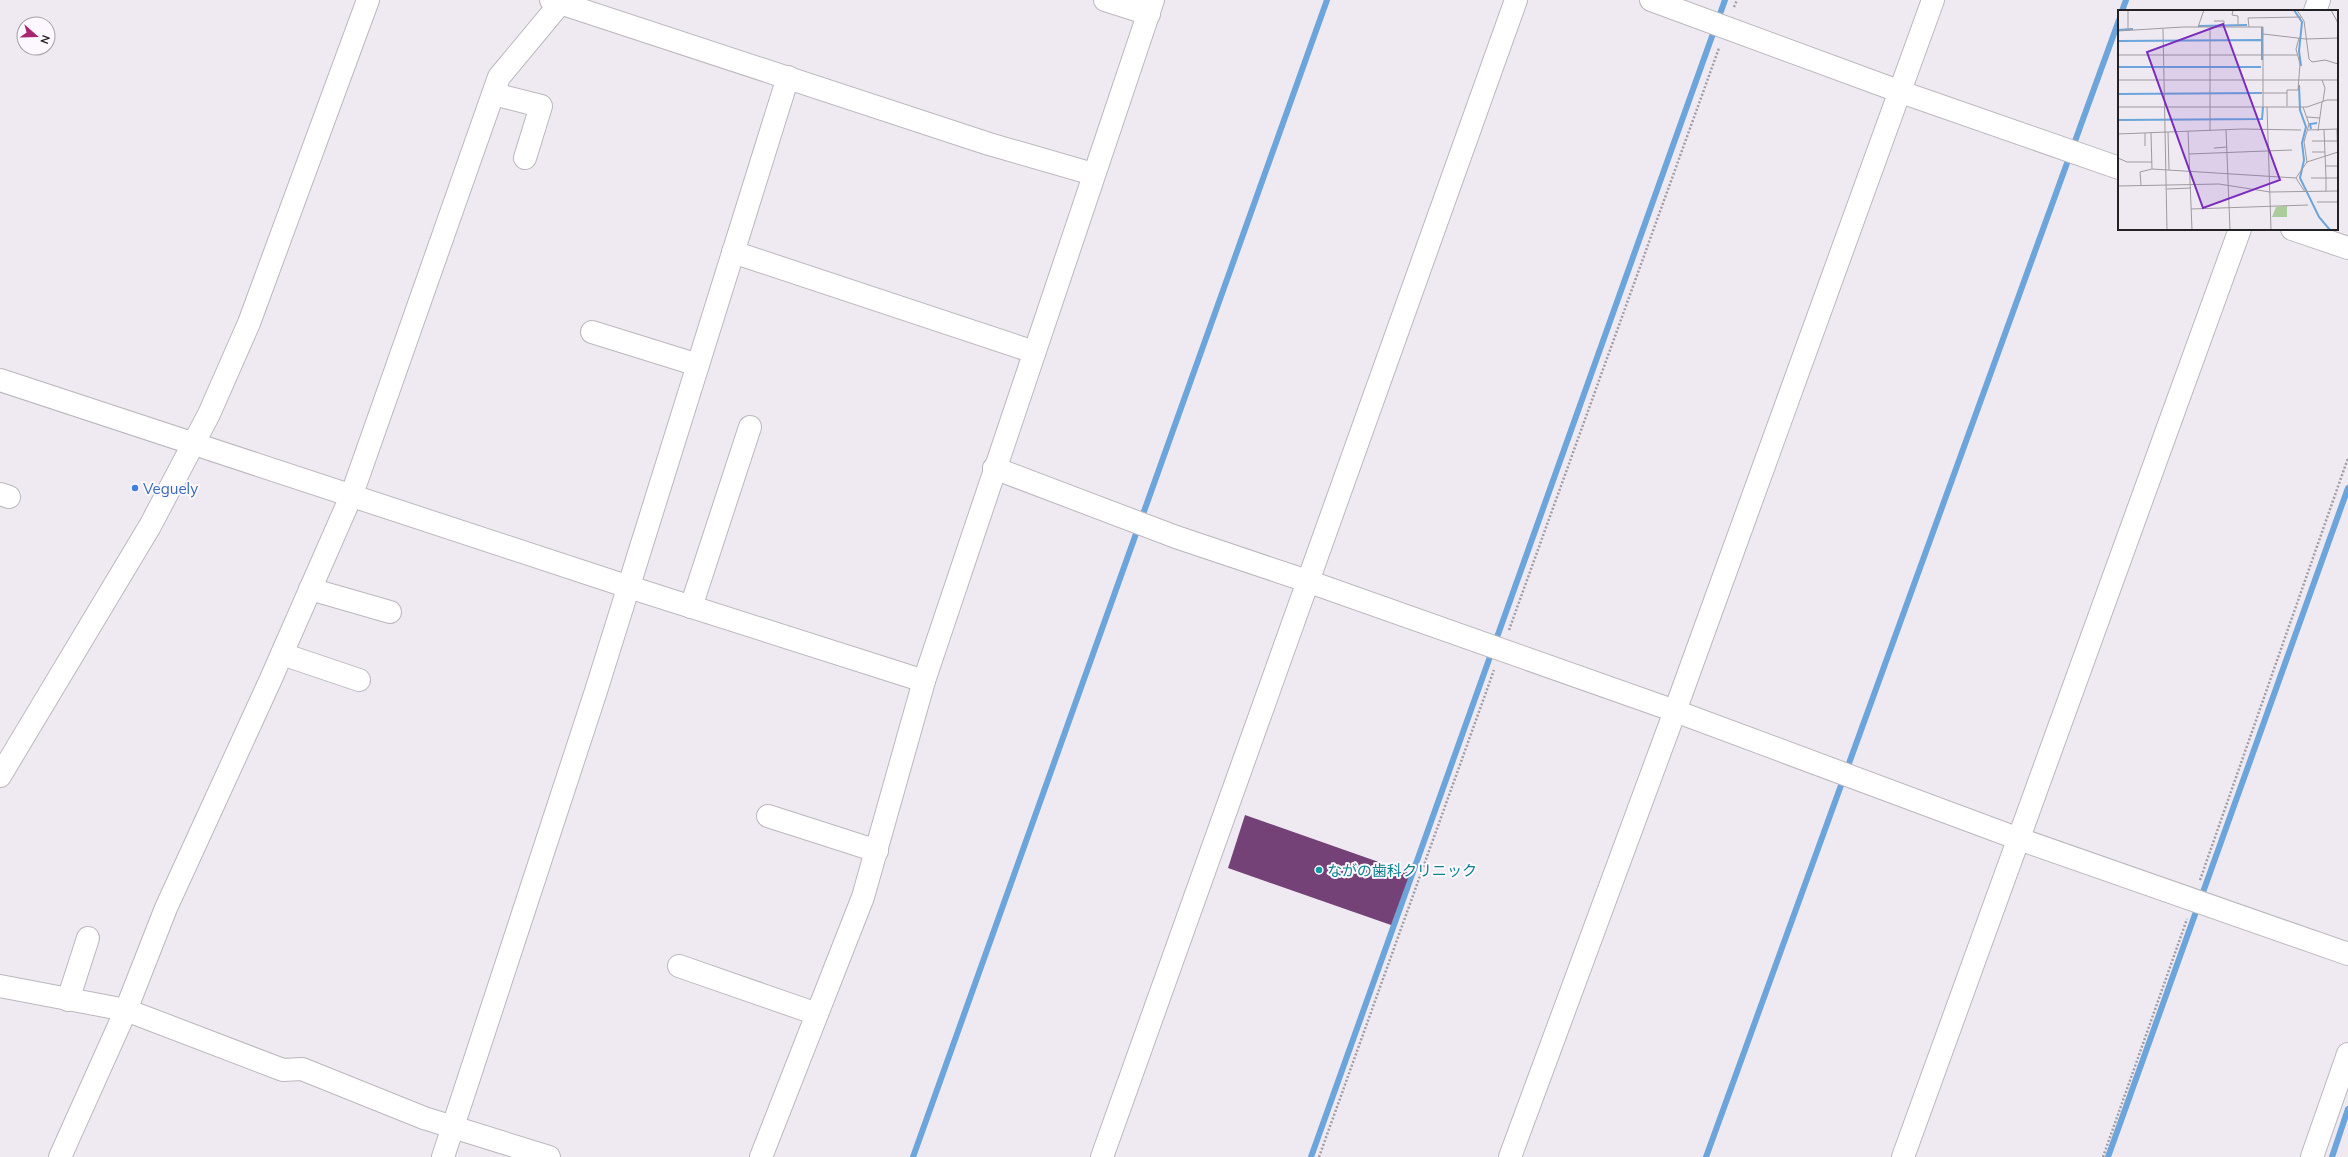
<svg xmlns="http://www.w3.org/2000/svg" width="2348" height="1157" font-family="Mulish,'Noto Sans JP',sans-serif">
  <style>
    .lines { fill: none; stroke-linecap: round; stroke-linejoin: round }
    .stream { stroke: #6ba5db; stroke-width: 6 }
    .building { fill: #744276 }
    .minor-casing { stroke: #bcb7be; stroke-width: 24 }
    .path { stroke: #a19da3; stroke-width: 2.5; stroke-dasharray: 2 2; stroke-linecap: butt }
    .minor { stroke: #fff; stroke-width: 22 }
    .shop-dot { fill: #3f7fe0; stroke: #fdf7ff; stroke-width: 1.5 }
    .culture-dot { fill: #0f9aa8; stroke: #fdf7ff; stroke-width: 1.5 }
    .labels { text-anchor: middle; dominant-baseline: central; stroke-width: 4; stroke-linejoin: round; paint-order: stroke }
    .shop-label { font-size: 15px; fill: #366cbe; stroke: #fdf7ff; text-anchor: start }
    .culture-label { font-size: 15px; fill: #0d838f; stroke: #fdf7ff; text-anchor: start }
    .inset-river { fill: none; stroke: #6ba5db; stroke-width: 2 }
    .inset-road { fill: none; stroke: #9e9a9f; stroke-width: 1 }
    .view { fill: #7b2cbf; fill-opacity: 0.15; stroke: #7b2cbf; stroke-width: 2 }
    .inset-edge { fill: none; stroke: #242124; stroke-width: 2 }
  </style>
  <rect width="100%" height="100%" fill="#efeaf1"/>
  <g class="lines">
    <!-- stream -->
    <g class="stream">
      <polyline points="2122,11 2126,0"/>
      <polyline points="913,1157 1327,0"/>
      <polyline points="1311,1157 1725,0"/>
      <polyline points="1706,1157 2119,20"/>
      <polyline points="2108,1157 2348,488"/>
      <polyline points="2332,1157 2348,1109"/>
    </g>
  </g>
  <!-- building -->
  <polygon class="building" points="1245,815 1410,873 1391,925 1228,868"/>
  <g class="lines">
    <defs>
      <g id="minor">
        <polyline points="551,0 989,144 1093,174"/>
        <polyline points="1105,0 1149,14"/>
        <polyline points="1651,0 1901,92 2119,168"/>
        <polyline points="2315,11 2319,0"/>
        <polyline points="494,94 541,106 525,158"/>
        <polyline points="2292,229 2348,248"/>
        <polyline points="733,252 1034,352"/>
        <polyline points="592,332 698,365"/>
        <polyline points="0,380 629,587 924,681"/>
        <polyline points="994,468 1176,537 1307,581 1675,711 2019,839 2348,954"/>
        <polyline points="0,494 9,497"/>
        <polyline points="310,589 390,612"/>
        <polyline points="691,607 750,427"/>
        <polyline points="282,654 359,680"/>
        <polyline points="0,776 150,526 209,414 249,323 368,0"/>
        <polyline points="768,816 877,851"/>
        <polyline points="679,966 817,1014"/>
        <polyline points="0,986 126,1010 283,1070 302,1069 424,1118 549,1157"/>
        <polyline points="68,1000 88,938"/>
        <polyline points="60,1157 126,1010 166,908 270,681 352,494 499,77 563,0"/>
        <polyline points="443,1157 596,691 788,77"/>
        <polyline points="761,1157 863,897 924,681 1153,0"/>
        <polyline points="1102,1157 1516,0"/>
        <polyline points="1510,1157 1675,711 1933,0"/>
        <polyline points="1903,1157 2240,229"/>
        <polyline points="2312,1157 2348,1054"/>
      </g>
    </defs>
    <!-- minor casing -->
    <use href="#minor" class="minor-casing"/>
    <!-- path -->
    <g class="path">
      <polyline points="1734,7 1737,0"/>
      <polyline points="1509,630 1719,48"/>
      <polyline points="2200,880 2348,458"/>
      <polyline points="1319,1157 1494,670"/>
      <polyline points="2103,1157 2187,919"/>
    </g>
    <!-- minor -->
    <use href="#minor" class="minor"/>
  </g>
  <!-- markers -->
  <circle class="shop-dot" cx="135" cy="488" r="4"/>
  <circle class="culture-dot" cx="1319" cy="870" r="4"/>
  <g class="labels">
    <!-- shop labels -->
    <g class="shop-label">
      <text x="143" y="488">Veguely</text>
    </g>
    <!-- culture labels -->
    <g class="culture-label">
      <text x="1327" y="870">ながの歯科クリニック</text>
    </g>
  </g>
  <!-- overview -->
  <g transform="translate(2118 10)">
    <rect width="220" height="220" fill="#efeaf1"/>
    <path d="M169 196V207H154L158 197Z" fill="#aacd9b"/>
    <path class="inset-river" d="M176 0 184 12 181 41 183 56M80 16 129 15M144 17V50M0 20 15 19M0 31 143 30M0 57H143M181 75 182 100 188 117 184 133 186 150 182 168 201 207 212 220M0 84 144 83M0 110 144 109 145 97M193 119 192 114 199 113"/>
    <path class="inset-road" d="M10 0V20M115 0 114 5 120 6V16M179 0 186 11 191 49 194 52 207 50 220 54M213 0 220 13M96 11H106V17M80 17 86 0M92 17V121M131 17 130 8 183 7M45 19 49 220M0 21 65 17H145V97M145 24 188 29 220 28M0 45H179M0 70H220M204 70 207 78 205 91M145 83H169M169 96V80H180L182 54 178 39 181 28M0 97H189L209 90H220M149 97 153 220M189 107 202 108M219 119 220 156M108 120 112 220M190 120 220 119M70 121 74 220M200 121 204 92M50 122 51 160M27 123V136M33 123 34 159 178 168M0 124 124 119 183 120M194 131H220M96 138 109 137M194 142H207M71 144 174 140M0 148 9 152H34M189 152 220 142M207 156H220M178 168 189 152 186 132 191 114 185 97M178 168 187 182M193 168H208L206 120M23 175 22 162 34 159M0 176 101 174 152 182 220 181M49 179 73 178M208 181V168H220M199 192H220M73 199 190 195"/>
    <path class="view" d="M105 14 162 170 85 198 29 42Z"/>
    <rect width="220" height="220" class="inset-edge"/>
  </g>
  <!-- north arrow -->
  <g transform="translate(36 36) rotate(110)"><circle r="19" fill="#fdf7ff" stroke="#a6a1a7"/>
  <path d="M0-3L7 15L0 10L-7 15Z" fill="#a72571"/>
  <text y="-6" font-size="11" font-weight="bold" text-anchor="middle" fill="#242124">N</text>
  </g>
</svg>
